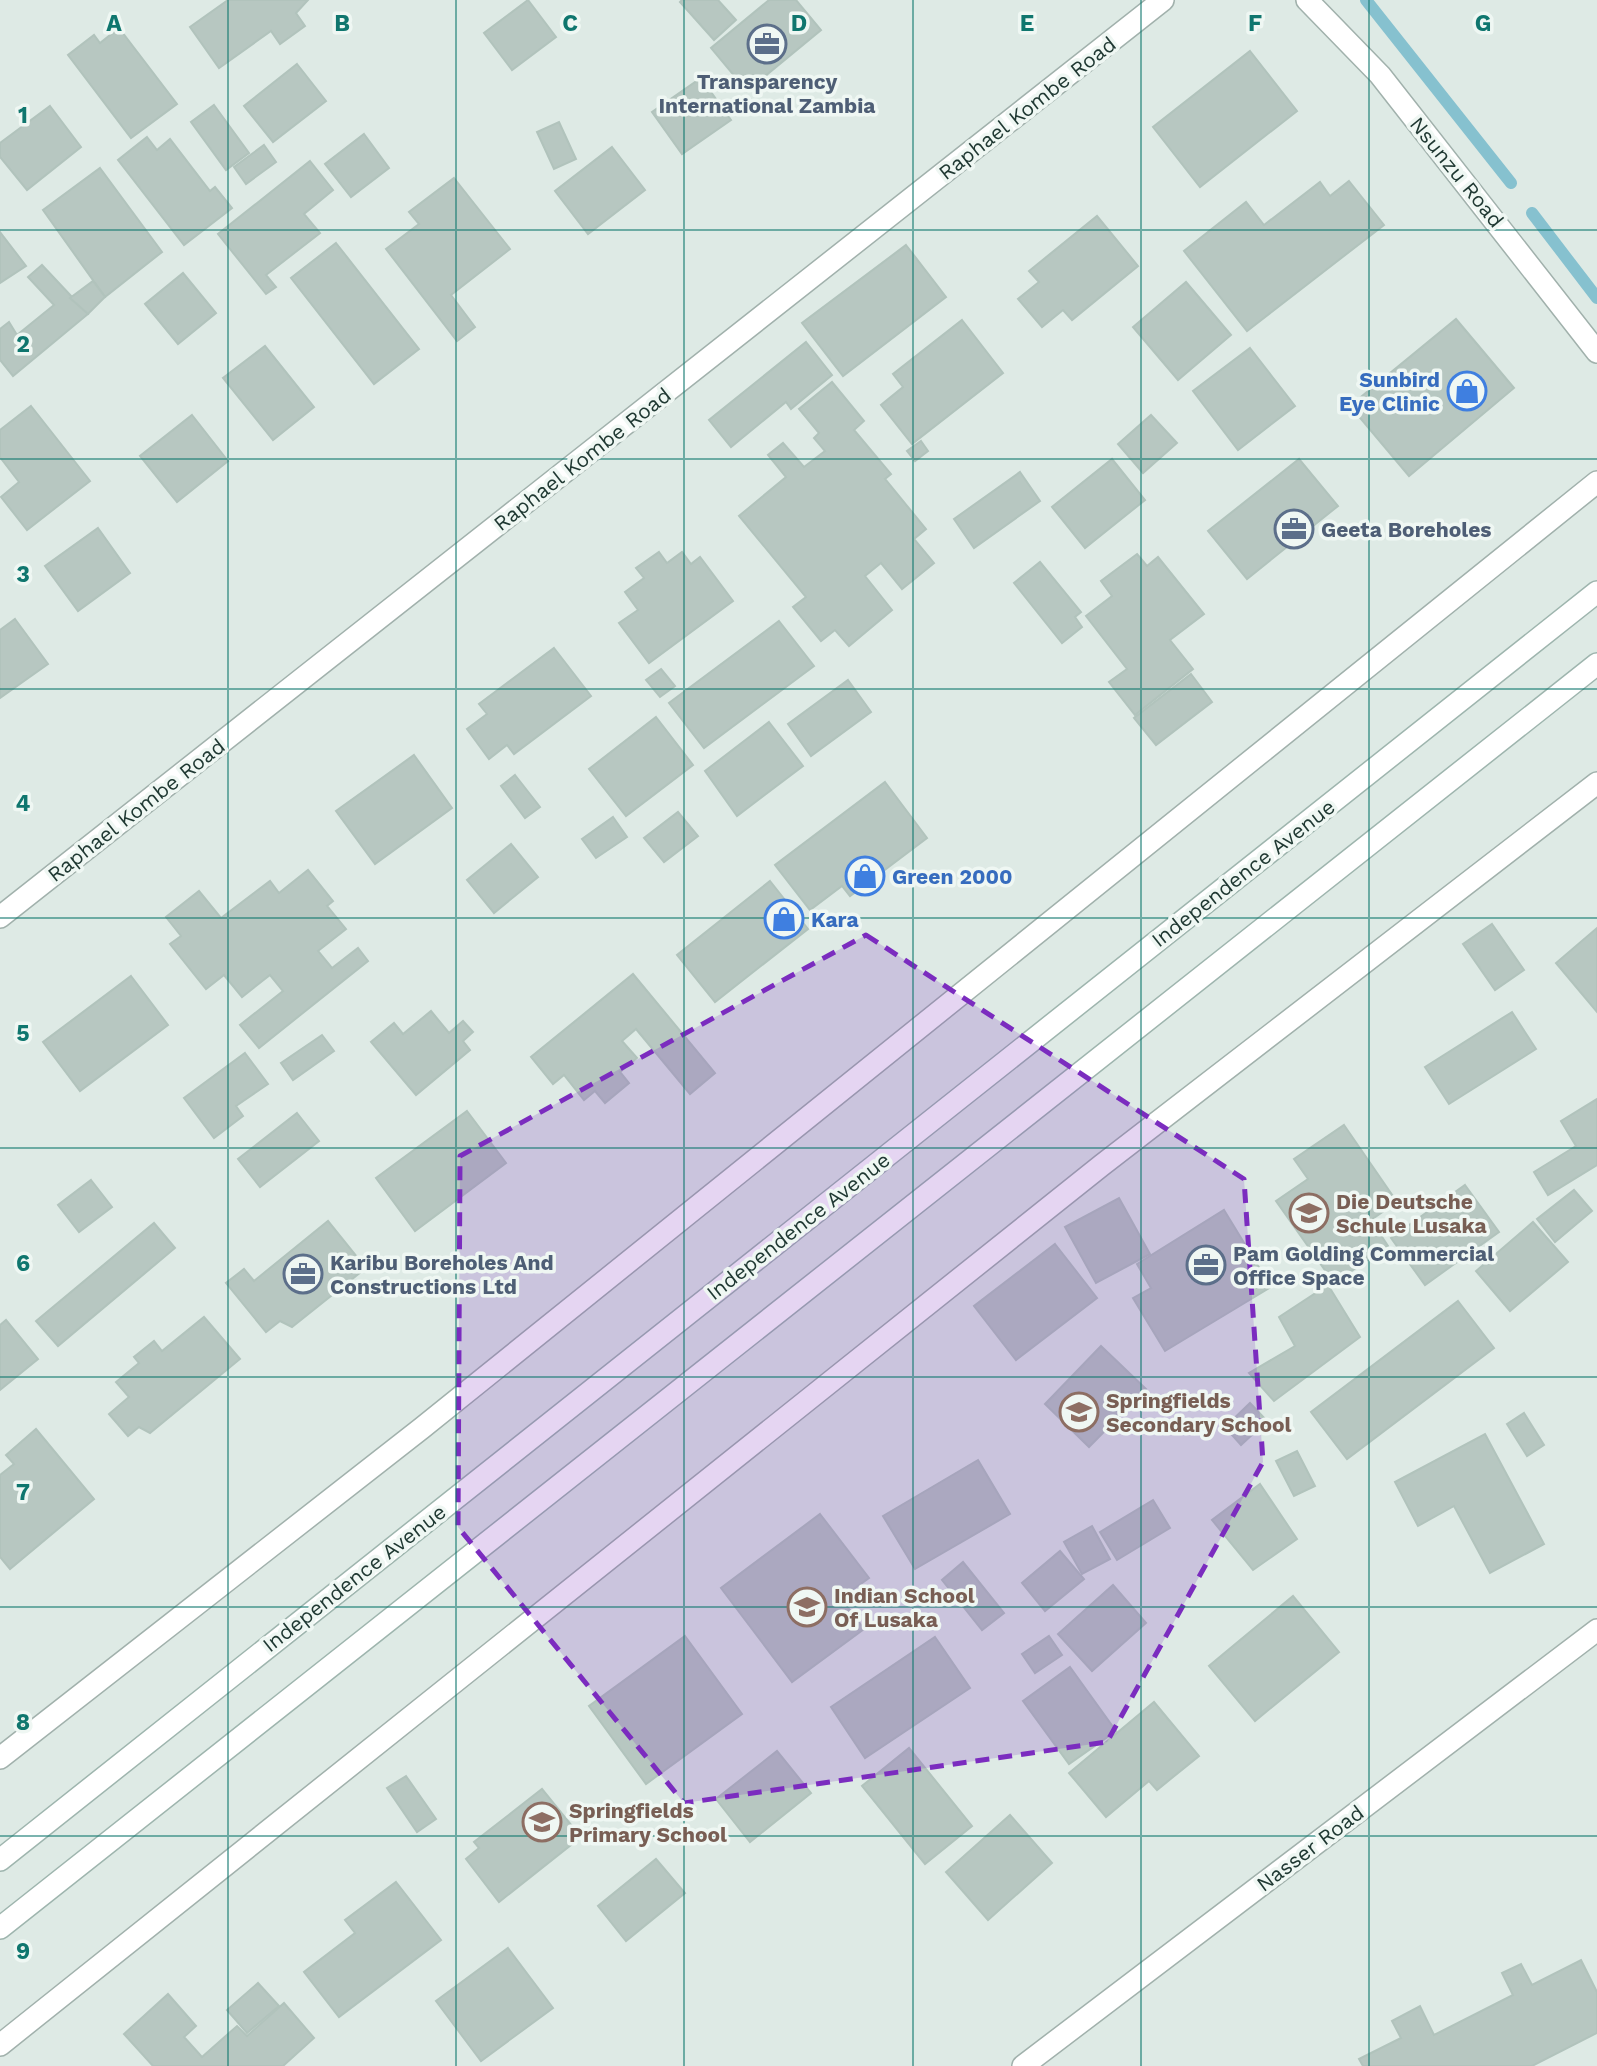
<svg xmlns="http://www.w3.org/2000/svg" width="1597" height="2066" font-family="'Work Sans',sans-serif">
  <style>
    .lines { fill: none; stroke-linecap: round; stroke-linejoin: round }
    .stream { stroke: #86c1cf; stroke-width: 12 }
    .building { fill: #b7c7c1; stroke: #b1c3bc; stroke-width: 2 }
    .minor-casing { stroke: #a1b1ac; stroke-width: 24 }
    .tertiary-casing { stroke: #a1b1ac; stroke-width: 24 }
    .secondary-casing { stroke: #9eb5ae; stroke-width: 24 }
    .minor { stroke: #fff; stroke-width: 21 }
    .tertiary { stroke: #fff; stroke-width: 21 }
    .secondary { stroke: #fff; stroke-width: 21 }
    .marked { fill: #7b2cbf; fill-opacity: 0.2; stroke: #7b2cbf; stroke-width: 5; stroke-dasharray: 14 9; stroke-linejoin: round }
    .grid { fill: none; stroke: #0f766e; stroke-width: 2; stroke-opacity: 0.55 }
    .labels { text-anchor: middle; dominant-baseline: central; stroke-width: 7; stroke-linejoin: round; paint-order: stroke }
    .service-label { font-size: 21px; font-weight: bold; fill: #4e5e75; stroke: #eff7f3; text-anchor: start }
    .street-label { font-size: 21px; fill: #203933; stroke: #eff7f3 }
    .shop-label { font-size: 21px; font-weight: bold; fill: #366cbe; stroke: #eff7f3; text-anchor: start }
    .education-label { font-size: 21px; font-weight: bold; fill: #785e54; stroke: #eff7f3; text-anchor: start }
    .grid-label { font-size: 23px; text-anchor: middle; font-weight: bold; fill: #0f766e; stroke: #eff7f3; stroke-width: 7; stroke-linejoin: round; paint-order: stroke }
  </style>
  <rect width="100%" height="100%" fill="#deeae5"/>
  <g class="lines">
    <!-- stream -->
    <g class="stream">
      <polyline points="1366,0 1511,183"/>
      <polyline points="1532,213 1597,298"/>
    </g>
  </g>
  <!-- building -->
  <g class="building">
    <polygon points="228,0 308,0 296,13 305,26 280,44 271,31 219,68 190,27"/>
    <polygon points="528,0 556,37 512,70 484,33"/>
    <polygon points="682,0 718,0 736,20 714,40 680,2"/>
    <polygon points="769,0 796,0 821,30 747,91 711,48"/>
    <polygon points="119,28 177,104 131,138 68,55 94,35 100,43"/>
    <polygon points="1250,51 1297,111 1200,187 1153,127"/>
    <polygon points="297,64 326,101 273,142 244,106"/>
    <polygon points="701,78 731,120 682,154 652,112"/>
    <polygon points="214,105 249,153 226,170 191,122"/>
    <polygon points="50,106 81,147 27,190 0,157 0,143"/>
    <polygon points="559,122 576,159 554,169 537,132"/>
    <polygon points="364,134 389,168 351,197 325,164"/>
    <polygon points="147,137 157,150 170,139 210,191 215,187 232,208 184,245 118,160"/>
    <polygon points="264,145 276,162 246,184 234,167"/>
    <polygon points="612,147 645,190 588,234 555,191"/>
    <polygon points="310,161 333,190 304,214 320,233 266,275 276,287 266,294 218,234"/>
    <polygon points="100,168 162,252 105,297 43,210"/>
    <polygon points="454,178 510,249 451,295 475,327 457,341 386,249 419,224 409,212"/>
    <polygon points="1349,181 1384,225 1247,331 1184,251 1246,202 1264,225 1320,182 1330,196"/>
    <polygon points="1097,216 1138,266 1072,320 1063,310 1042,327 1018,299 1039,282 1029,271"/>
    <polygon points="0,232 26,266 0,283"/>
    <polygon points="336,243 419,349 374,384 291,278"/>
    <polygon points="906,245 946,297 843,376 802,323"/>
    <polygon points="42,265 88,314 13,376 0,360 0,329 9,322 17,335 54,305 28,277"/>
    <polygon points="183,273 216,313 178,344 145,304"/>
    <polygon points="93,281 105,297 88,314 70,298"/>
    <polygon points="1186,282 1231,335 1178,380 1133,327"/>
    <polygon points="1456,319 1514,388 1409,476 1350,406"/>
    <polygon points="962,320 1003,373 912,444 881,405 903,387 893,374"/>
    <polygon points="806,342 832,375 791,409 786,402 731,447 709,420"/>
    <polygon points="265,346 314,407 273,440 223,378"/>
    <polygon points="1250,348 1295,406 1238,450 1193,391"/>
    <polygon points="832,382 864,421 854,430 891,474 885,479 926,529 914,539 934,563 902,589 881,563 865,576 892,610 849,646 835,630 821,641 793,607 806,597 739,516 786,477 768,455 783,443 804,467 825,451 814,438 819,433 799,409"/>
    <polygon points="31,406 90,481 27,530 1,497 19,482 0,457 0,430"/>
    <polygon points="192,415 228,461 177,502 140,456"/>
    <polygon points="1151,415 1177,443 1143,473 1118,444"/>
    <polygon points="921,441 928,451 915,461 907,451"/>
    <polygon points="1112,459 1145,500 1085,548 1052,507"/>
    <polygon points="1299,459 1338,506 1247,579 1208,531"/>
    <polygon points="1020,472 1040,501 974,548 954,519"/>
    <polygon points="98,528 130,573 78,611 45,566"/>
    <polygon points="659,552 667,563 682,552 691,564 700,557 733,601 649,663 619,623 638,610 625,592 644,578 636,568"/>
    <polygon points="1137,554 1147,566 1158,557 1204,614 1170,640 1193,669 1135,715 1109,682 1127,669 1086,616 1112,596 1101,581"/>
    <polygon points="1040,562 1081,612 1075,617 1082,627 1062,643 1014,583"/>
    <polygon points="15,619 48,664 0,698 0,630"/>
    <polygon points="779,621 814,666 704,748 669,703"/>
    <polygon points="554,648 591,696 514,754 507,745 489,759 467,729 487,714 479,704"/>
    <polygon points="661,669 675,686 660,697 646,680"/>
    <polygon points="1191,674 1212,702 1156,745 1134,718"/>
    <polygon points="848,680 871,712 811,756 788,724"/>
    <polygon points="656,717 693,765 626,816 589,769"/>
    <polygon points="769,722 803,766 737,816 705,771"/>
    <polygon points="414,755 452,808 375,864 336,811"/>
    <polygon points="515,775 540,807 525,818 501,786"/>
    <polygon points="885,782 927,838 850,896 842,886 810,910 775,865"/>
    <polygon points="678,812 698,836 664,862 644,838"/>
    <polygon points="613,817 627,837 596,858 582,839"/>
    <polygon points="511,844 538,877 494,913 467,880"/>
    <polygon points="308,870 333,901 327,906 346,929 318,951 332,968 358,948 368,961 259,1048 240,1025 283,991 270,975 242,997 224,975 206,989 170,944 181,936 166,917 199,891 221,918 270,881 279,893"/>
    <polygon points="770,881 808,929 715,1002 677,955"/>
    <polygon points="1492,924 1524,970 1495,990 1463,944"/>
    <polygon points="1597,928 1597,1012 1556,963"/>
    <polygon points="633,974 715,1073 690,1094 636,1029 622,1041 637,1058 620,1072 629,1083 605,1103 595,1091 584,1100 564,1075 553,1084 531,1057"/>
    <polygon points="131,976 168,1025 80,1091 43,1042"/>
    <polygon points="431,1011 449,1033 463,1021 473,1032 463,1041 470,1050 416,1095 371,1042 394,1023 403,1034"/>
    <polygon points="1512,1012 1536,1049 1449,1104 1425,1067"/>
    <polygon points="322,1035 334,1051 293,1080 281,1063"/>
    <polygon points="245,1053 268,1084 236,1106 243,1116 214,1138 184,1098"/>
    <polygon points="1597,1099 1597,1165 1548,1195 1534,1172 1576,1146 1561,1121"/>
    <polygon points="467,1111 506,1163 415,1231 376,1178"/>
    <polygon points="297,1113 319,1141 260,1187 238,1159"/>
    <polygon points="1344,1125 1397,1202 1371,1220 1388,1246 1334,1283 1276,1201 1308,1179 1294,1159"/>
    <polygon points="91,1180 112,1207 79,1232 58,1205"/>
    <polygon points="1465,1185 1499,1232 1425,1285 1391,1238"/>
    <polygon points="1574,1190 1592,1211 1555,1242 1537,1219"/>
    <polygon points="1119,1198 1150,1254 1096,1283 1065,1227"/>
    <polygon points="1224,1210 1271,1287 1165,1351 1133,1298 1151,1288 1137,1264"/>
    <polygon points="328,1221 366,1268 292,1327 280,1321 266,1332 226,1283 244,1269 254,1281"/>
    <polygon points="1533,1222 1568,1262 1510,1311 1476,1271"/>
    <polygon points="154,1223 175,1248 58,1346 36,1321"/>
    <polygon points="1055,1244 1097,1298 1016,1360 974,1306"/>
    <polygon points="1328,1285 1360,1337 1274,1401 1249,1373 1295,1346 1279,1317"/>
    <polygon points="1458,1301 1494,1348 1347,1459 1311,1412"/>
    <polygon points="204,1317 240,1359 150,1433 139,1427 128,1436 109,1414 129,1397 116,1382 139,1363 134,1357 154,1341 162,1351"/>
    <polygon points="6,1320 38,1359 0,1390 0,1325"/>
    <polygon points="1101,1346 1146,1389 1089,1447 1045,1404"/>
    <polygon points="1250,1403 1267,1421 1241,1445 1225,1427"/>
    <polygon points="1524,1413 1544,1445 1527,1456 1507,1424"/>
    <polygon points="36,1429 94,1499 10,1569 0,1557 0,1475 14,1464 6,1455"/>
    <polygon points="1485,1434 1544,1544 1490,1573 1454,1506 1418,1526 1395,1482"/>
    <polygon points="1297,1451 1315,1486 1294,1496 1276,1461"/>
    <polygon points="978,1460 1010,1514 915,1569 883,1516"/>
    <polygon points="1260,1484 1297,1539 1253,1570 1212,1520"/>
    <polygon points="1153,1500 1170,1528 1117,1560 1100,1532"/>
    <polygon points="820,1514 869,1578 841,1598 864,1629 792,1682 721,1588"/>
    <polygon points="1092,1526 1110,1559 1082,1574 1064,1542"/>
    <polygon points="1060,1551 1084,1579 1045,1611 1022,1583"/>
    <polygon points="963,1562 1004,1613 982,1630 942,1580"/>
    <polygon points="1113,1585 1146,1623 1092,1671 1058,1634"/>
    <polygon points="1293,1596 1339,1652 1255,1721 1209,1666"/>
    <polygon points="685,1636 742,1714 646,1784 589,1706"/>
    <polygon points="1049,1636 1062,1655 1035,1673 1022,1654"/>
    <polygon points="935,1637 970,1688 865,1758 831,1707"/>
    <polygon points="1070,1667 1116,1731 1069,1764 1023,1701"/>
    <polygon points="1154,1702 1199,1756 1157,1790 1149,1781 1106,1817 1069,1773"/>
    <polygon points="909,1748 972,1826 925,1864 862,1786"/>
    <polygon points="777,1751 811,1793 750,1842 716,1799"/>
    <polygon points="406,1776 436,1819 417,1832 387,1788"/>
    <polygon points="542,1789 581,1837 499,1902 466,1859 479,1848 474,1842"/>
    <polygon points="1010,1815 1052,1863 988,1920 946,1872"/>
    <polygon points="656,1859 685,1893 626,1941 598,1906"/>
    <polygon points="396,1882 441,1940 339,2017 304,1972 355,1933 345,1920"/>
    <polygon points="508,1948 553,2008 481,2061 436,2001"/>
    <polygon points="1581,1960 1597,1992 1597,2033 1532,2066 1363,2066 1359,2059 1401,2038 1392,2021 1420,2006 1434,2035 1513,1995 1502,1973 1521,1964 1532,1985"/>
    <polygon points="258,1983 279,2006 247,2033 227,2010"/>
    <polygon points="168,1994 196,2026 184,2037 202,2057 237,2026 247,2036 284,2003 314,2038 283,2066 153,2066 124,2034"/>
  </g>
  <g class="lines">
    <defs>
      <g id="minor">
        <polyline points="0,917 1163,0"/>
        <polyline points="0,1758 422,1428 1597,482"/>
        <polyline points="0,2045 1102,1165 1597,783"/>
        <polyline points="1023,2066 1597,1630"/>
      </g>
      <polyline id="tertiary" points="1307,0 1380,75 1597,352"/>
      <g id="secondary">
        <polyline points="0,1860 1597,592"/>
        <polyline points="0,1928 1597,664"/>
      </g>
    </defs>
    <!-- minor casing -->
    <use href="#minor" class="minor-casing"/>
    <!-- tertiary casing -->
    <use href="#tertiary" class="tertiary-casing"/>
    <!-- secondary casing -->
    <use href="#secondary" class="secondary-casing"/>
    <!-- minor -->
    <use href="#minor" class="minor"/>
    <!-- tertiary -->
    <use href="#tertiary" class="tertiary"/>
    <!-- secondary -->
    <use href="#secondary" class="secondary"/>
  </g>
  <!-- marked area -->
  <path class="marked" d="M866 935 1244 1179 1263 1462 1107 1742 684 1803 458 1527 460 1156Z"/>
  <!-- grid -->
  <path class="grid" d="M228 0V2066M456 0V2066M684 0V2066M913 0V2066M1141 0V2066M1369 0V2066M0 230H1597M0 459H1597M0 689H1597M0 918H1597M0 1148H1597M0 1377H1597M0 1607H1597M0 1836H1597"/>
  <!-- icons -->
  <defs>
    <symbol id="office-ring" viewBox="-11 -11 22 22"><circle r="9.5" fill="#eff7f3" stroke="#5c6f8a" stroke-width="1.5"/><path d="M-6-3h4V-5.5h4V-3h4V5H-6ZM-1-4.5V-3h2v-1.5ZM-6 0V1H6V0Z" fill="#5c6f8a"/></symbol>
    <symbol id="shop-ring" viewBox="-11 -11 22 22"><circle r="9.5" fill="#eff7f3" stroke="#3f7fe0" stroke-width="1.5"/><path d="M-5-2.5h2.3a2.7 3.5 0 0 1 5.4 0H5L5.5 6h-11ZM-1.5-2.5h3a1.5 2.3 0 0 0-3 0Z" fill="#3f7fe0"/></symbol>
    <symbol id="school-ring" viewBox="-11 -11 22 22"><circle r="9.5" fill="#eff7f3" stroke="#8d6e63" stroke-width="1.5"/><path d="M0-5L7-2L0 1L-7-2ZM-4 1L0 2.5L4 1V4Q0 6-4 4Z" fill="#8d6e63"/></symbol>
  </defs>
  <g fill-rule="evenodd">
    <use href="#office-ring" x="745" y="22" width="44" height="44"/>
    <use href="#shop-ring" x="1445" y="369" width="44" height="44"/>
    <use href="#office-ring" x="1272" y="507" width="44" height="44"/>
    <use href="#shop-ring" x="843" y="854" width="44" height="44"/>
    <use href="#shop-ring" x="762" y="897" width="44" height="44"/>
    <use href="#school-ring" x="1287" y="1191" width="44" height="44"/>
    <use href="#office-ring" x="1184" y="1243" width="44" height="44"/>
    <use href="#office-ring" x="281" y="1252" width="44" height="44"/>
    <use href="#school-ring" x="1057" y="1390" width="44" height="44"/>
    <use href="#school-ring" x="785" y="1585" width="44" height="44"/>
    <use href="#school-ring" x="520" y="1800" width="44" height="44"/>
  </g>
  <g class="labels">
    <!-- service labels -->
    <g class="service-label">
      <text x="767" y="81" text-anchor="middle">Transparency<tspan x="767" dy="24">International Zambia</tspan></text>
      <text x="1321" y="529">Geeta Boreholes</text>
      <text x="1233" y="1253">Pam Golding Commercial<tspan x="1233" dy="24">Office Space</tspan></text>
      <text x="330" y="1262">Karibu Boreholes And<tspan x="330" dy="24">Constructions Ltd</tspan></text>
    </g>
    <!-- street labels -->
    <g class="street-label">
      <text transform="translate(1027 108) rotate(-38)">Raphael Kombe Road</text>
      <text transform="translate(1457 172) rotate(51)">Nsunzu Road</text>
      <text transform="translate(582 459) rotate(-38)">Raphael Kombe Road</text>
      <text transform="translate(136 810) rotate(-38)">Raphael Kombe Road</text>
      <text transform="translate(1243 873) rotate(-38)">Independence Avenue</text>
      <text transform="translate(798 1226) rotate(-38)">Independence Avenue</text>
      <text transform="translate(354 1578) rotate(-38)">Independence Avenue</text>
      <text transform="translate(1310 1848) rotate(-37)">Nasser Road</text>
    </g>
    <!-- shop labels -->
    <g class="shop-label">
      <text x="1440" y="379" text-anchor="end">Sunbird<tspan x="1440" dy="24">Eye Clinic</tspan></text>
      <text x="892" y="876">Green 2000</text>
      <text x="811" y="919">Kara</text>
    </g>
    <!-- education labels -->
    <g class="education-label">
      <text x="1336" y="1201">Die Deutsche<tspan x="1336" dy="24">Schule Lusaka</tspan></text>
      <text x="1106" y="1400">Springfields<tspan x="1106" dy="24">Secondary School</tspan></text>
      <text x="834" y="1595">Indian School<tspan x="834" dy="24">Of Lusaka</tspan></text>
      <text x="569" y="1810">Springfields<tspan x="569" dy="24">Primary School</tspan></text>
    </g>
  </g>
  <g class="grid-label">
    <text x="114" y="31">A</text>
    <text x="342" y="31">B</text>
    <text x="570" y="31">C</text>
    <text x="799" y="31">D</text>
    <text x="1027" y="31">E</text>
    <text x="1255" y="31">F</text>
    <text x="1483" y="31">G</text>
    <text x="23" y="123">1</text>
    <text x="23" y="352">2</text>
    <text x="23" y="582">3</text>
    <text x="23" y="811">4</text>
    <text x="23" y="1041">5</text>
    <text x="23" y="1271">6</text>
    <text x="23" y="1500">7</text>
    <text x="23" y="1730">8</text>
    <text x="23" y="1959">9</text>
  </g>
</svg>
